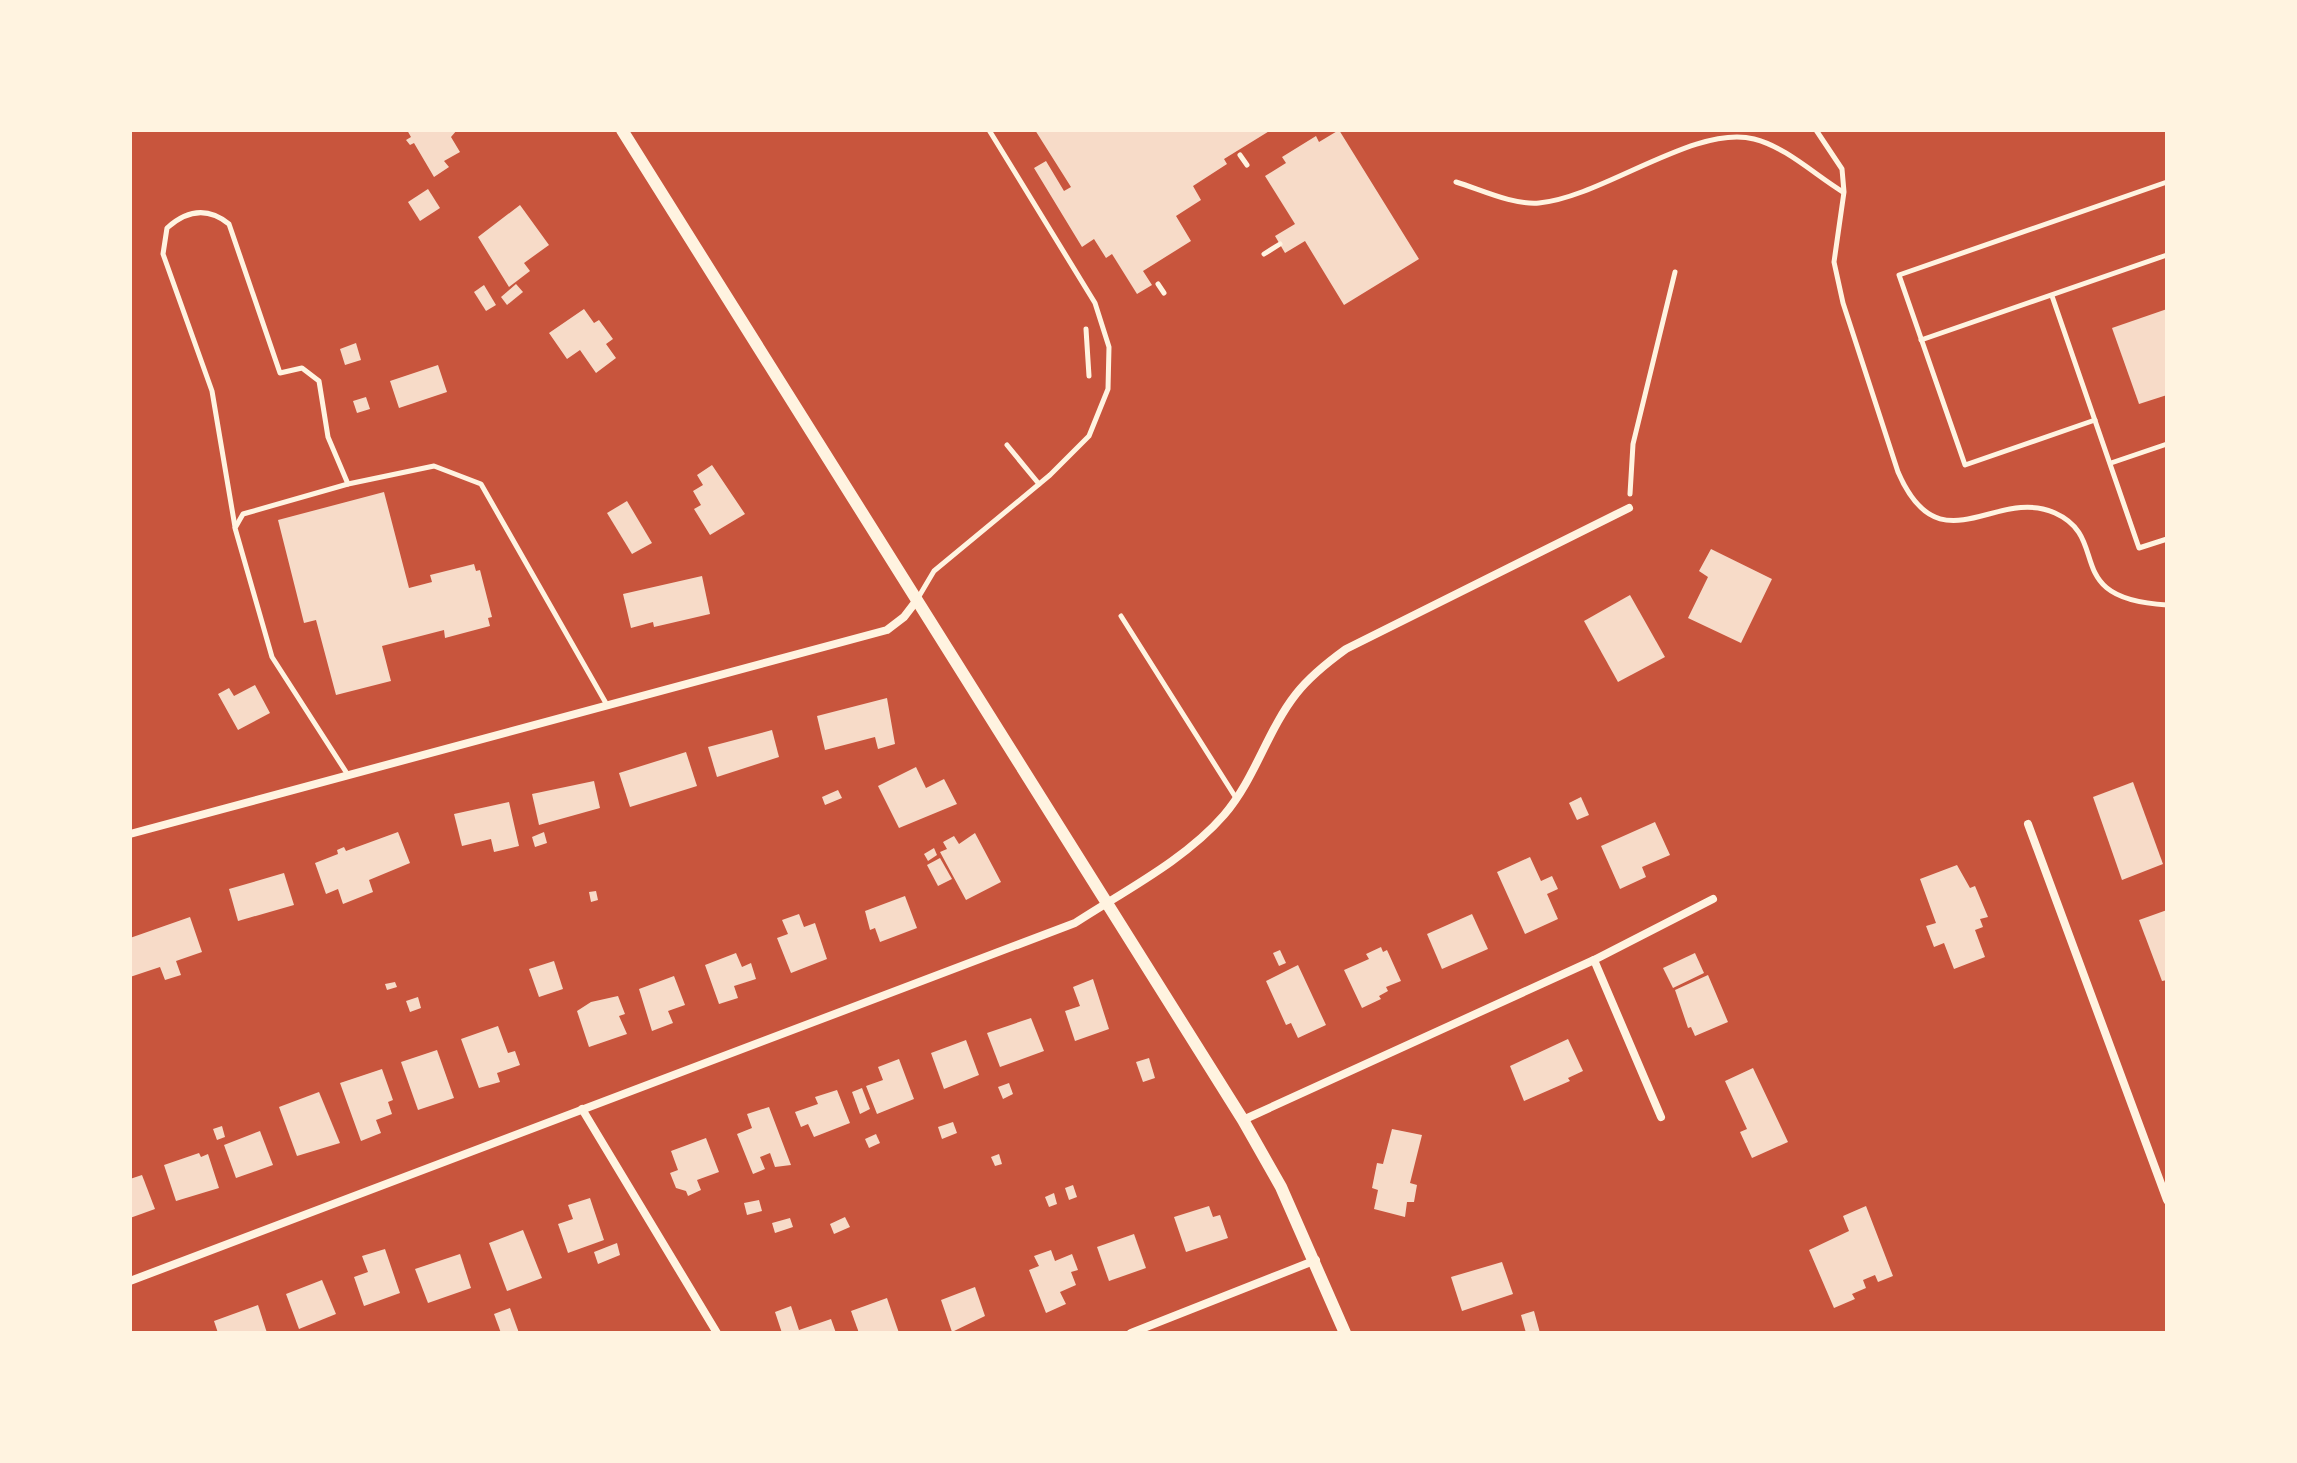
<svg xmlns="http://www.w3.org/2000/svg" width="2297" height="1463" font-family="'Exo 2',sans-serif">
  <style>
    .building { fill: #f7dbc8 }
    .lines { fill: none; stroke-linecap: round; stroke-linejoin: round }
    .path { stroke: #fff3e0; stroke-width: 5 }
    .service { stroke: #fff3e0; stroke-width: 5 }
    .minor { stroke: #fff3e0; stroke-width: 8 }
    .tertiary { stroke: #fff3e0; stroke-width: 12 }
  </style>
  <rect width="100%" height="100%" fill="#c8553d"/>
  <!-- building -->
  <g class="building">
    <polygon points="407,130 457,130 451,137 460,152 444,161 449,167 434,177 414,143 410,145 406,140 411,137"/>
    <polygon points="1035,130 1271,130 1224,159 1227,164 1193,186 1201,200 1176,216 1191,241 1143,271 1152,285 1137,294 1112,254 1106,258 1094,239 1082,247 1034,168 1046,161 1064,191 1071,187"/>
    <polygon points="1339,130 1419,259 1344,305 1305,241 1285,253 1275,236 1295,224 1265,176 1286,163 1282,157 1316,136 1319,142"/>
    <polygon points="428,189 440,208 420,221 408,202"/>
    <polygon points="520,205 549,245 524,263 530,271 509,287 478,237"/>
    <polygon points="516,284 523,292 507,305 501,297"/>
    <polygon points="484,285 496,305 486,311 474,292"/>
    <polygon points="584,309 594,323 599,320 613,339 606,344 616,358 596,373 580,350 567,359 549,333"/>
    <polygon points="2167,309 2167,395 2139,404 2112,328"/>
    <polygon points="356,343 361,360 345,365 340,349"/>
    <polygon points="438,365 447,392 399,408 390,381"/>
    <polygon points="366,397 370,409 357,413 353,401"/>
    <polygon points="712,465 745,514 710,535 694,509 701,505 693,491 703,485 697,475"/>
    <polygon points="384,492 409,588 432,582 430,575 474,564 476,571 480,570 492,617 488,618 490,626 445,638 444,630 382,646 391,681 336,695 316,620 304,623 278,520"/>
    <polygon points="627,501 652,543 632,554 607,513"/>
    <polygon points="1711,549 1772,579 1741,643 1688,618 1708,577 1699,571"/>
    <polygon points="702,576 710,614 654,627 653,622 631,628 623,594"/>
    <polygon points="1630,595 1665,657 1618,682 1584,621"/>
    <polygon points="255,685 270,713 238,730 218,694 229,688 234,696"/>
    <polygon points="887,698 895,744 878,749 875,737 825,750 817,716"/>
    <polygon points="772,730 779,757 717,777 708,747"/>
    <polygon points="686,752 697,786 630,807 619,773"/>
    <polygon points="916,767 926,788 944,779 957,804 899,828 878,786"/>
    <polygon points="594,781 600,808 539,825 532,794"/>
    <polygon points="2133,782 2163,864 2122,880 2093,797"/>
    <polygon points="838,790 842,798 825,805 822,797"/>
    <polygon points="1581,797 1589,815 1577,820 1569,803"/>
    <polygon points="509,802 519,846 494,852 491,839 462,846 454,814"/>
    <polygon points="1655,822 1670,855 1642,867 1646,877 1620,889 1601,846"/>
    <polygon points="398,832 410,863 369,880 373,892 343,904 338,889 326,894 315,863 338,854 337,850 344,847 346,851"/>
    <polygon points="544,832 547,843 535,847 532,837"/>
    <polygon points="975,833 1001,882 966,900 940,852 947,849 943,842 954,836 959,844"/>
    <polygon points="934,848 937,855 928,861 924,854"/>
    <polygon points="1530,857 1541,881 1552,876 1558,889 1547,894 1558,919 1525,934 1497,872"/>
    <polygon points="940,858 952,879 938,886 927,865"/>
    <polygon points="1957,865 1970,888 1975,886 1988,917 1980,919 1983,927 1975,930 1985,957 1954,969 1944,943 1934,947 1926,926 1936,923 1920,879"/>
    <polygon points="284,873 294,905 238,921 229,889"/>
    <polygon points="596,891 598,900 591,902 589,892"/>
    <polygon points="905,896 917,928 880,942 875,928 870,930 865,911"/>
    <polygon points="2167,910 2167,980 2162,981 2139,920"/>
    <polygon points="799,914 804,927 815,923 827,959 791,973 777,938 788,934 782,920"/>
    <polygon points="1472,914 1488,949 1442,969 1427,934"/>
    <polygon points="190,917 202,952 176,961 181,975 165,980 160,967 130,977 130,938"/>
    <polygon points="1381,947 1383,952 1387,950 1401,981 1386,987 1388,991 1379,996 1381,999 1362,1008 1344,970 1369,959 1366,954"/>
    <polygon points="1280,950 1286,963 1279,966 1273,953"/>
    <polygon points="736,953 742,967 751,963 756,979 734,986 738,998 719,1004 705,965"/>
    <polygon points="1695,953 1704,973 1673,988 1663,968"/>
    <polygon points="554,961 563,989 539,997 529,969"/>
    <polygon points="1298,965 1326,1025 1298,1038 1291,1023 1286,1025 1266,981"/>
    <polygon points="1708,975 1728,1022 1695,1036 1691,1027 1688,1028 1675,990"/>
    <polygon points="674,976 685,1005 668,1011 673,1023 652,1031 639,989"/>
    <polygon points="1093,979 1109,1029 1075,1041 1065,1011 1080,1006 1073,987"/>
    <polygon points="395,982 397,987 387,990 385,984"/>
    <polygon points="618,996 625,1014 619,1016 627,1034 589,1047 577,1011 591,1002"/>
    <polygon points="418,997 421,1008 410,1012 406,1001"/>
    <polygon points="1031,1018 1044,1051 1000,1067 987,1033"/>
    <polygon points="498,1026 508,1053 515,1051 520,1065 497,1073 500,1082 479,1088 461,1039"/>
    <polygon points="1568,1039 1583,1071 1568,1078 1570,1081 1524,1101 1510,1066"/>
    <polygon points="966,1040 979,1075 944,1089 931,1053"/>
    <polygon points="437,1050 454,1098 418,1110 401,1062"/>
    <polygon points="1149,1058 1155,1078 1143,1082 1136,1062"/>
    <polygon points="899,1059 914,1099 877,1114 866,1086 883,1080 878,1067"/>
    <polygon points="1753,1068 1788,1142 1752,1158 1740,1132 1747,1129 1725,1081"/>
    <polygon points="382,1069 393,1100 388,1102 392,1114 376,1120 381,1133 361,1141 340,1083"/>
    <polygon points="1009,1083 1013,1094 1003,1099 998,1087"/>
    <polygon points="862,1088 870,1109 860,1114 852,1092"/>
    <polygon points="837,1090 850,1123 814,1137 808,1124 801,1127 795,1112 818,1104 815,1097"/>
    <polygon points="319,1092 340,1143 297,1156 279,1107"/>
    <polygon points="769,1107 791,1165 775,1167 770,1153 760,1157 765,1169 753,1174 737,1134 752,1128 747,1114"/>
    <polygon points="953,1122 957,1133 942,1139 938,1127"/>
    <polygon points="222,1126 225,1137 217,1140 213,1129"/>
    <polygon points="1392,1129 1422,1135 1410,1183 1417,1185 1414,1202 1407,1202 1405,1217 1374,1209 1378,1190 1372,1188 1377,1163 1383,1164"/>
    <polygon points="260,1131 273,1165 236,1178 224,1145"/>
    <polygon points="876,1134 880,1143 869,1148 865,1139"/>
    <polygon points="706,1138 719,1172 697,1180 701,1190 688,1196 686,1191 676,1188 670,1173 678,1170 671,1151"/>
    <polygon points="199,1153 201,1157 208,1154 219,1188 176,1201 164,1165"/>
    <polygon points="999,1154 1002,1164 995,1166 991,1157"/>
    <polygon points="142,1175 155,1209 130,1218 130,1179"/>
    <polygon points="1073,1185 1077,1197 1069,1200 1065,1188"/>
    <polygon points="1054,1193 1057,1204 1049,1207 1045,1197"/>
    <polygon points="590,1198 604,1240 568,1253 558,1224 573,1219 568,1205"/>
    <polygon points="759,1200 762,1211 747,1215 744,1203"/>
    <polygon points="1209,1206 1213,1217 1220,1215 1228,1238 1186,1252 1174,1217"/>
    <polygon points="1866,1206 1893,1276 1878,1282 1875,1275 1863,1280 1866,1288 1852,1294 1855,1299 1834,1308 1809,1250 1849,1231 1843,1216"/>
    <polygon points="845,1217 850,1227 834,1234 830,1224"/>
    <polygon points="790,1218 793,1227 775,1233 772,1223"/>
    <polygon points="523,1230 542,1278 507,1291 489,1243"/>
    <polygon points="1134,1234 1146,1268 1109,1281 1097,1247"/>
    <polygon points="617,1243 620,1255 598,1264 594,1252"/>
    <polygon points="385,1249 400,1293 364,1306 354,1277 368,1272 362,1256"/>
    <polygon points="1051,1250 1055,1261 1072,1254 1078,1270 1071,1272 1076,1285 1060,1292 1066,1304 1046,1313 1029,1270 1039,1266 1034,1256"/>
    <polygon points="460,1254 471,1288 428,1303 415,1269"/>
    <polygon points="1502,1262 1513,1294 1462,1311 1451,1277"/>
    <polygon points="322,1280 336,1314 299,1329 286,1294"/>
    <polygon points="975,1287 985,1316 952,1332 941,1300"/>
    <polygon points="887,1298 899,1333 859,1333 851,1311"/>
    <polygon points="258,1305 267,1333 218,1333 214,1321"/>
    <polygon points="791,1306 799,1330 831,1319 836,1333 782,1333 775,1312"/>
    <polygon points="510,1308 519,1333 501,1333 494,1314"/>
    <polygon points="1534,1311 1540,1333 1526,1333 1521,1315"/>
  </g>
  <g class="lines">
    <!-- path -->
    <g class="path">
      <path d="M1816 130 1842 169 1844 192 1834 262 1843 303 1898 472C1940 569 1995 486 2055 513 2113 539 2059 599 2167 605"/>
      <polyline points="1240,155 1247,165"/>
      <path d="M1456 182C1482 190 1512 205 1539 203 1603 197 1695 124 1754 139 1786 147 1815 175 1843 192"/>
      <polyline points="1264,254 1280,244"/>
      <polyline points="1158,284 1164,293"/>
      <polyline points="1086,329 1089,376"/>
      <polyline points="1630,494 1633,444 1675,272"/>
    </g>
    <!-- service -->
    <g class="service">
      <polyline points="2052,296 2139,548 2167,539"/>
      <polyline points="1921,340 2167,255"/>
      <polyline points="2095,420 1965,465 1899,275 2167,182"/>
      <polyline points="1007,445 1039,484"/>
      <polyline points="2111,463 2167,444"/>
      <path d="M235 527 212 391 163 254 167 228C187 210 208 207 229 224L280 373 302 368 319 381 328 437 348 484"/>
      <polyline points="918,598 934,571 1050,475 1089,436 1108,389 1109,347 1095,303 989,130"/>
      <polyline points="1121,616 1236,798"/>
      <polyline points="348,775 272,657 235,528 243,514 348,484 434,466 481,484 607,705"/>
    </g>
    <!-- minor -->
    <g class="minor">
      <polyline points="2028,824 2167,1200"/>
      <polyline points="130,834 887,630 904,617 917,600"/>
      <polyline points="1594,960 1661,1117"/>
      <polyline points="582,1109 717,1333"/>
      <polyline points="1243,1120 1594,960 1713,899"/>
      <path d="M130 1281 1075 923C1124 891 1185 860 1224 815 1255 779 1267 731 1296 694 1310 676 1328 662 1346 649L1629 508"/>
      <polyline points="1131,1333 1316,1260"/>
    </g>
    <!-- tertiary -->
    <polyline class="tertiary" points="622,130 1243,1120 1281,1187 1345,1333"/>
  </g>
  <!-- border -->
  <rect width="2297" height="1463" fill="none" stroke="#fff3e0" stroke-width="264"/>
</svg>
